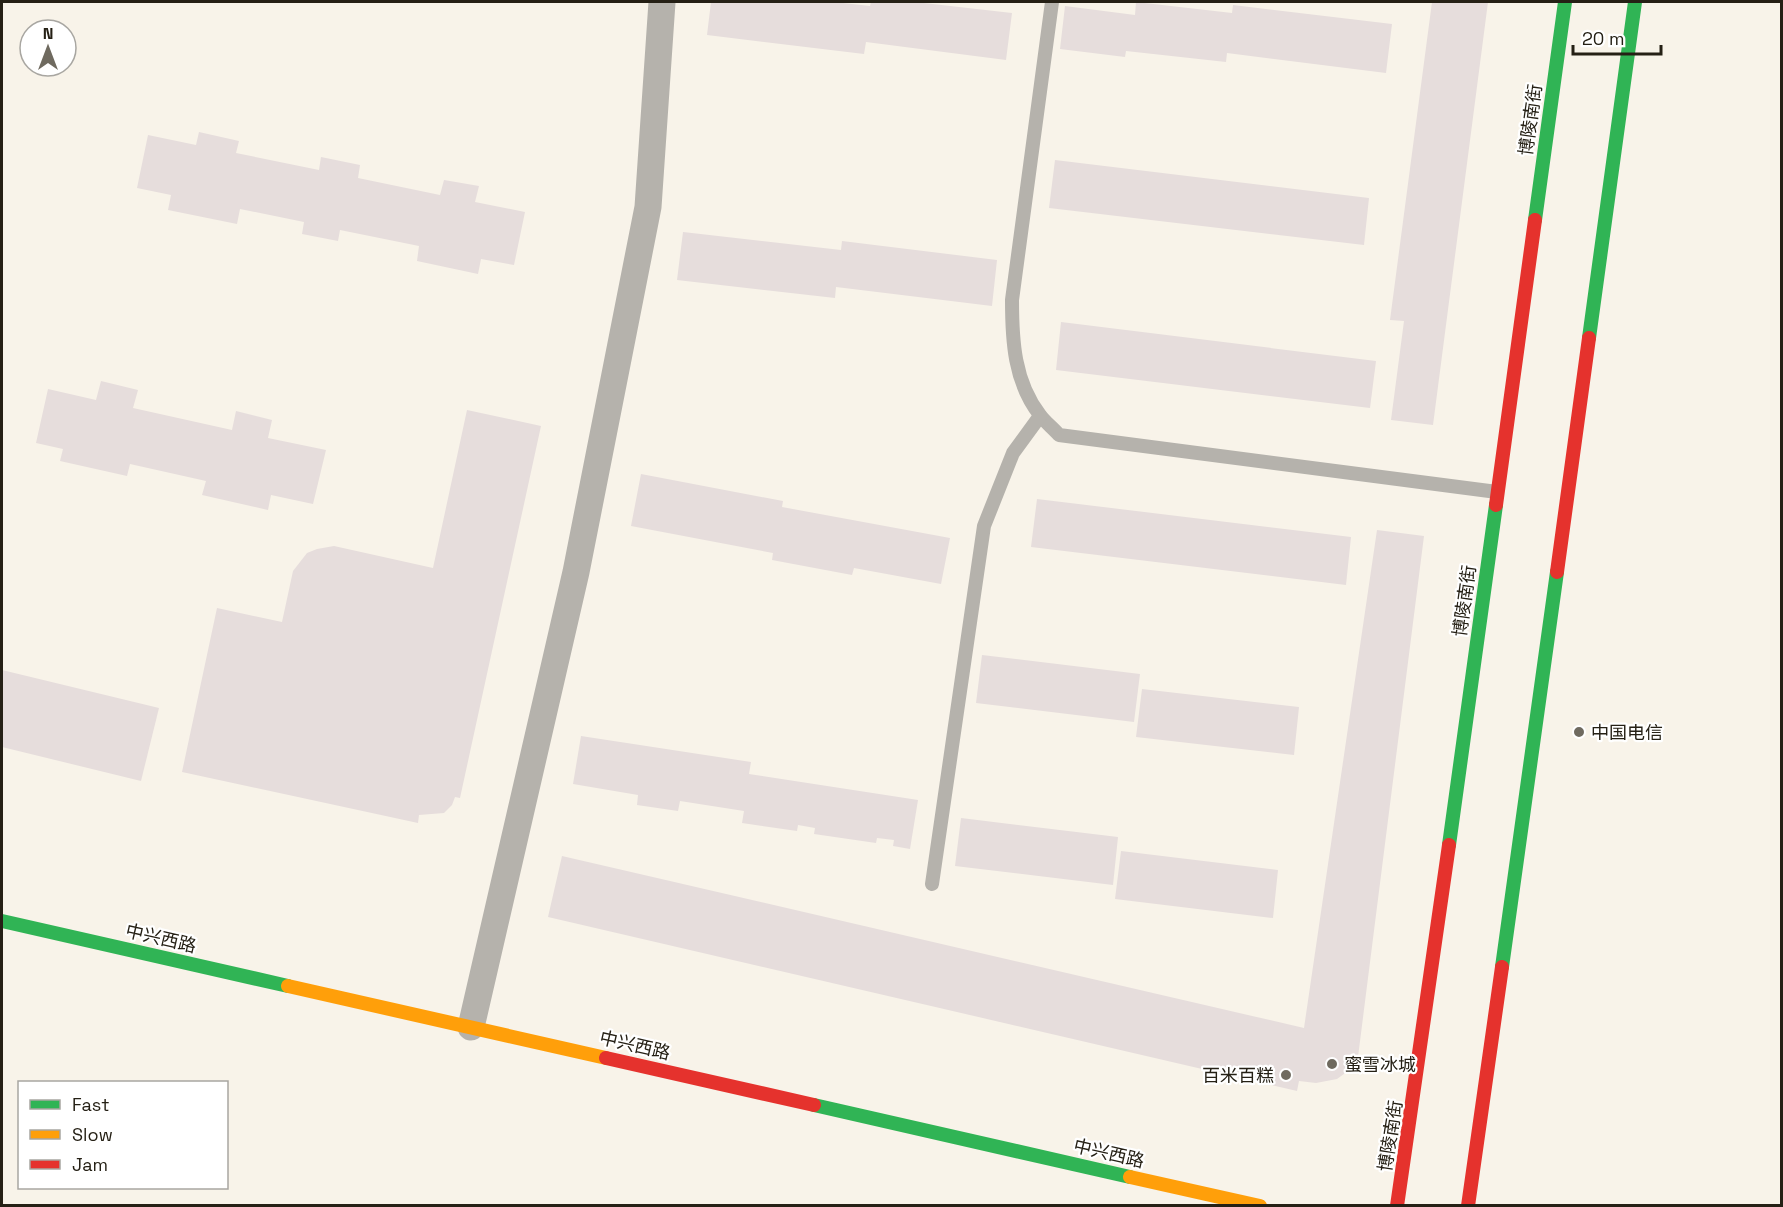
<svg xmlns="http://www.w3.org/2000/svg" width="1783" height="1207" font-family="'Space Grotesk','Noto Sans SC',sans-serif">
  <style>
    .building { fill: #e6dddc }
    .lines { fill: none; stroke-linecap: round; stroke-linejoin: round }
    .lane { stroke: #b5b2ac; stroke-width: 14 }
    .street { stroke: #b5b2ac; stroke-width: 27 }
    .fast { stroke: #30b455; stroke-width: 14 }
    .slow { stroke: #ff9f0a; stroke-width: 14 }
    .jam { stroke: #e5322d; stroke-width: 14 }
    .poi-dot { fill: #6f6a5f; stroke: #fff; stroke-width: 2 }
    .labels { text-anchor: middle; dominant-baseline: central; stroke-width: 4.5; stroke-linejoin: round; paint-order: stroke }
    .street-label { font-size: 18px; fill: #252015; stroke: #fff }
    .poi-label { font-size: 18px; fill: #252015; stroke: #fff; text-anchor: start }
  </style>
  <rect width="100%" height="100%" fill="#f8f3e9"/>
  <!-- building -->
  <g class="building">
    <polygon points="711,2 834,2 870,6 871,2 915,2 1012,13 1006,60 866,42 864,54 707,35"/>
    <polygon points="1136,2 1232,13 1233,5 1392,24 1386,73 1227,53 1226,62 1126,51 1125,57 1060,49 1065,6 1135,15"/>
    <polygon points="1432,2 1488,2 1433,425 1391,420 1404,321 1390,320"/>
    <polygon points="199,132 239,141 236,153 319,170 321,157 360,165 358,178 440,195 444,180 479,186 475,202 525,212 514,265 481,259 478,274 417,261 419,246 340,230 338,241 302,234 304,222 240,209 237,224 168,210 171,195 137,188 148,135 196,145"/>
    <polygon points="1055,160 1369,198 1364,245 1049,208"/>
    <polygon points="683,232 841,250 842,241 997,260 992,306 836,287 835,298 677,280"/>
    <polygon points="1061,322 1376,361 1370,408 1056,370"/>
    <polygon points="101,381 138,390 133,408 232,430 236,411 272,420 268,438 326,450 313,504 271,495 268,510 202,495 206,481 130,464 127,476 60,461 63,449 36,443 48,389 96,400"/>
    <polygon points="467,410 541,426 460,798 455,797 452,805 444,813 419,815 418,823 182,772 217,608 282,622 293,571 307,553 317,549 334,546 433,568"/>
    <polygon points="641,474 783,501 782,507 950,538 941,584 854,568 852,575 772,560 773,553 631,526"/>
    <polygon points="1037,499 1351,537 1346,585 1031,547"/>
    <polygon points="1377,530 1424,536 1358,1057 1348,1071 1337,1079 1316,1083 1299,1081 1297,1091 548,917 562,856 1304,1028"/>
    <polygon points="982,655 1140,674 1134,722 976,703"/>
    <polygon points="2,670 159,708 141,781 2,747"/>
    <polygon points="1142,689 1299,707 1294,755 1136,737"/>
    <polygon points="581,736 751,762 749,774 918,800 910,849 893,846 894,840 877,838 876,843 814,834 815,828 798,825 797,831 742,823 744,811 680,801 678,811 637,805 638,795 573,784"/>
    <polygon points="961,818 1118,837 1113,885 955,866"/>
    <polygon points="1121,851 1278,870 1273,918 1115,899"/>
  </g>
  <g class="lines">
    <!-- lane -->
    <g class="lane">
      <path d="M1052 2 1012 300C1012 340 1014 382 1040 415 1045 422 1053 428 1059 435L1497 492"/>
      <polyline points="932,884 984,526 1013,453 1040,416"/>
    </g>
    <!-- street -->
    <polyline class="street" points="471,1027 576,572 648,207 662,2"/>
    <!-- fast -->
    <g class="fast">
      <polyline points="1535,220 1565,2"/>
      <polyline points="1589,338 1635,2"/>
      <polyline points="1449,845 1496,505"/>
      <polyline points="2,921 288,986"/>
      <polyline points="1502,967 1557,572"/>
      <polyline points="814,1105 1130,1177"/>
    </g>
    <!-- slow -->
    <g class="slow">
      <polyline points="288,986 606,1058"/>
      <polyline points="1130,1177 1260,1206"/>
    </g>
    <!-- jam -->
    <g class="jam">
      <polyline points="1496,505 1535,220"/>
      <polyline points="1557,572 1589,338"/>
      <polyline points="606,1058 814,1105"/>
      <polyline points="1397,1206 1449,845"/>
      <polyline points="1468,1206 1502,967"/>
    </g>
  </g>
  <!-- markers -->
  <g class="poi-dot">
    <circle cx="1579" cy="732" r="6"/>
    <circle cx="1332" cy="1064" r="6"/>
    <circle cx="1286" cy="1075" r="6"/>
  </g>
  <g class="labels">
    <!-- street labels -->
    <g class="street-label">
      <text transform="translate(1530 120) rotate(-82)">博陵南街</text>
      <text transform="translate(1464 601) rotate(-82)">博陵南街</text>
      <text transform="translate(161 938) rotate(13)">中兴西路</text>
      <text transform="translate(635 1045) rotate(13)">中兴西路</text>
      <text transform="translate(1390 1136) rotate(-81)">博陵南街</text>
      <text transform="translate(1109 1153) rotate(13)">中兴西路</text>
    </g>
    <!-- poi labels -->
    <g class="poi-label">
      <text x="1591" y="732">中国电信</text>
      <text x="1344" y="1064">蜜雪冰城</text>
      <text x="1274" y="1075" text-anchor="end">百米百糕</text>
    </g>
  </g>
  <!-- border -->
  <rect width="1783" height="1207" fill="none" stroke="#252015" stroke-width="6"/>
  <!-- legend -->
  <rect x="18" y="1081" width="210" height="108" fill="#ffffff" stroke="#a8a6a1" stroke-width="1.5"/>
  <rect x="30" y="1100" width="30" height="9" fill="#30b455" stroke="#a8a6a1" stroke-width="1.5"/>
  <text x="72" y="1111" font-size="18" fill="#252015">Fast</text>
  <rect x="30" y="1130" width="30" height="9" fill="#ff9f0a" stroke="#a8a6a1" stroke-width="1.5"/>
  <text x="72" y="1141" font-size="18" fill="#252015">Slow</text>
  <rect x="30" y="1160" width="30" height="9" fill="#e5322d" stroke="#a8a6a1" stroke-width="1.5"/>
  <text x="72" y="1171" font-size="18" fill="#252015">Jam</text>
  <!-- north arrow -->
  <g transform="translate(48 48)"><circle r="28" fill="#ffffff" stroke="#a8a6a1" stroke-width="1.5"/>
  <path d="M0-4.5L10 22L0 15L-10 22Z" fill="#6f6a5f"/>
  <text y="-9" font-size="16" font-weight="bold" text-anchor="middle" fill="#252015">N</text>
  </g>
  <!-- scale -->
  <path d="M1573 45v9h88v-9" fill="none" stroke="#252015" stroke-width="3"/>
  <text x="1582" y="45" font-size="18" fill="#252015" stroke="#ffffff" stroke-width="4.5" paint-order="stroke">20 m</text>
</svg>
